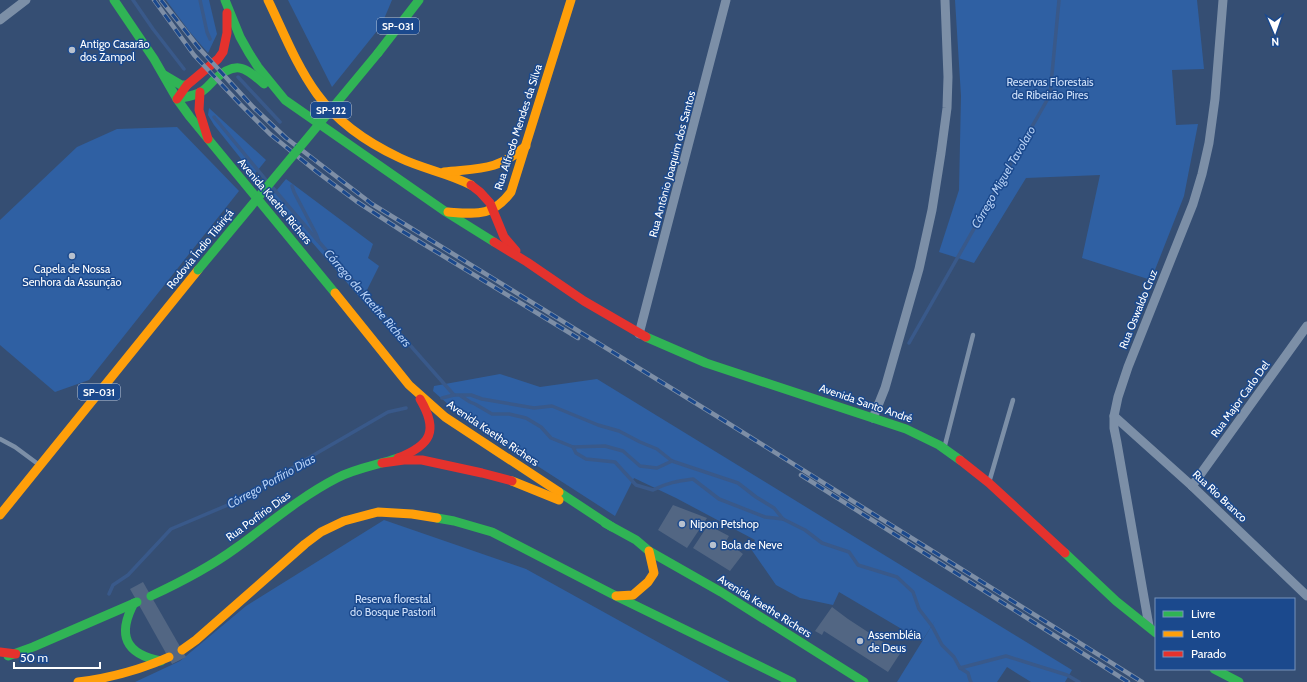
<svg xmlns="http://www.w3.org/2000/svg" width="1307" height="682" font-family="Cabin,sans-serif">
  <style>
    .green { fill: #2f60a3 }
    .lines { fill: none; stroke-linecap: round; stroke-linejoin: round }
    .stream { stroke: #39598a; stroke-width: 3.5 }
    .building { fill: #526683 }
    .lane { stroke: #7c8fa7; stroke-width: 4.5 }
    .street { stroke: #7c8fa7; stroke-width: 9 }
    .fast { stroke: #30b455; stroke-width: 9 }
    .slow { stroke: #ff9f0a; stroke-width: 9 }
    .jam { stroke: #e5322d; stroke-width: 9 }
    .rail-casing { stroke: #7d8ea6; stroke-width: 4.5 }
    .rail { stroke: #1b498d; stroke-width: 3; stroke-dasharray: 9; stroke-linecap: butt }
    .fast-bridge { stroke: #30b455; stroke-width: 9 }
    .poi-dot { fill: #b8c1ce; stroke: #1b498d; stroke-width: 1.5 }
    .labels { text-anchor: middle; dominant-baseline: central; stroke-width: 3; stroke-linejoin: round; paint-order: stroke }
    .shield { fill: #1b498d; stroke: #bbc8dd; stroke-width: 1 }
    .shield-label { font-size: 10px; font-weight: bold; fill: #fff }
    .poi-label { font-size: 11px; fill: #fff; stroke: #1b498d; text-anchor: start }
    .park-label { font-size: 11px; fill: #cee0fa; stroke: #1b498d }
    .street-label { font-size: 11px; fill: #fff; stroke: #1b498d }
    .water-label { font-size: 12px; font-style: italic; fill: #b4cff4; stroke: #1b498d }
  </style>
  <rect width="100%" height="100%" fill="#354e73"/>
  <!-- green -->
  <g class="green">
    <polygon points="166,0 209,0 217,34 208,53 189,31"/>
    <polygon points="288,0 392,0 381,26 332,87"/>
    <polygon points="955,0 1197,0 1204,69 1172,70 1176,125 1198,124 1184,196 1151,280 1082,258 1100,175 1026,178 974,263 939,252 959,190 961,96"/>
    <polygon points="209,108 266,160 254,175 214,125 208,115"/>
    <polygon points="177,127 239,191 89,380 55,392 0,345 0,220 77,147 117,129"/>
    <polygon points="286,179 373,244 368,258 379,266 362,300 272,196"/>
    <polygon points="500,374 540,387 597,379 1072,670 1065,682 1031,682 1007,667 997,682 897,682 936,619 922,641 839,592 833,605 800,598 776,585 751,549 755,540 676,498 634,478 615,516 466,420 433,391 434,386"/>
    <polygon points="384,520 526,569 730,682 135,682 180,661 246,606"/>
  </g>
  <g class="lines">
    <!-- stream -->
    <g class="stream">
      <polyline points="133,0 153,29 184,69"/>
      <polyline points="200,0 207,32 210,39"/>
      <polyline points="238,77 280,122"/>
      <polyline points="214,117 266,180"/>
      <polyline points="292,186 294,192 316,234 319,242 454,395 471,395 482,399 534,408 552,406 598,425 619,431 640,442 657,449 672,461 738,483 756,497 774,508 783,519 805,530 822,543 849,552 858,565 897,577 913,592 919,609 932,626 942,645 954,657 960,668 968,673 970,680 971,682"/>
      <polyline points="273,188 318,241"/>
      <polyline points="909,343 1050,95 1059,0"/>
      <polyline points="461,396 470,402 475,404 492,414 509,414 526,418 541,427 551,438 573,447 605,446 623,451 640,466 657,468 672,461"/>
      <polyline points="442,398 454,395"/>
      <path d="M573 447 576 453 586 459 615 462 636 485 653 490C666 483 678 481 693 479L719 499 765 517 783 519"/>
      <polyline points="109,594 113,585 128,575 171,529 242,499 305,460 388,412 406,408"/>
      <polyline points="960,668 1006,656 1067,675 1079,682"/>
    </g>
  </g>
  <!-- building -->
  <g class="building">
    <polygon points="673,505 707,518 687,548 658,530"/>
    <polygon points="708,525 729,536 726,541 743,554 730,571 693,548"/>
    <polygon points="143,582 186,657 172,664 130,589"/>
    <polygon points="832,607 848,619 894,649 895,646 901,652 888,672 824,631 822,635 815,631"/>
  </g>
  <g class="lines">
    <!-- lane -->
    <g class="lane">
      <polyline points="0,439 15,447 38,464"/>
      <polyline points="945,445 973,335"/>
      <polyline points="990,479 1013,400"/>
    </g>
    <!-- street -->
    <g class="street">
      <polyline points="0,20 26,0"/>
      <polyline points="639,334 726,0"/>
      <polyline points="1114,416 1192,486 1307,596"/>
      <polyline points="873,418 885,388 919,269 932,210 941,153 947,108 948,77 945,0"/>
      <polyline points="1192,486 1307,326"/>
      <polyline points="1149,626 1117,443 1114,428 1114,416 1118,397 1128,367 1193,204 1202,174 1209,143 1215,99 1223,0"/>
    </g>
    <!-- fast -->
    <g class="fast">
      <polyline points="114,0 154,59 177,99 190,117 335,293"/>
      <polyline points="225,0 240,37 249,53 258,67 285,100 446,212 494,242"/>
      <polyline points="378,53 419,0"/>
      <polyline points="164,75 181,85 187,85"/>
      <path d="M177 99C185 97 194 96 201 92 206 89 210 84 214 80 236 60 245 67 264 84"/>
      <polyline points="646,337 706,363 906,429 939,445 960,460"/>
      <polyline points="559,492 612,527"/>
      <polyline points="437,518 454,521 492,532 616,596 792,682"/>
      <polyline points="605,523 636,540 649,551 721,592 864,682"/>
      <polyline points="1065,553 1116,601 1156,633"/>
      <path d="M151 596C181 582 210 567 236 548 269 524 300 497 337 478 356 468 378 465 398 458"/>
      <path d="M134 603C117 635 125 654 161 661"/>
      <polyline points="8,656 33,647 137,602"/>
      <polyline points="1214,669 1239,682"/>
    </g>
    <!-- slow -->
    <g class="slow">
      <path d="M268 0C283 31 296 65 317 94 338 123 368 143 400 158 423 169 448 173 471 185"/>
      <path d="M444 172C480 168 497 171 526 146"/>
      <path d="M448 212C477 214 492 217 511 192L571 0"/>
      <polyline points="335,293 409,385 445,417 559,492"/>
      <polyline points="512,481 559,500"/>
      <polyline points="0,515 198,270"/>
      <polyline points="616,596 633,595 648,582 654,573 649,551"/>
      <polyline points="182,650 196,640 305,544 321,532 344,521 378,512 412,514 437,518"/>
      <path d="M78 682C110 678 140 670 169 657"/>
    </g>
    <!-- jam -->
    <g class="jam">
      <polyline points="200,92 199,110 208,139"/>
      <polyline points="177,99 187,85 218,59 223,52 227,33 227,13"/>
      <polyline points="471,185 480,192 490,203 504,237 516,251"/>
      <polyline points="494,242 527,262 584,301 646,337"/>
      <path d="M398 458C431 445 439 431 420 399"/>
      <polyline points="960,460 989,483 1065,553"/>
      <polyline points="382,463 404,460 422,460 482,473 512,481"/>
      <polyline points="0,652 16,654"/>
    </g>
    <defs>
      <g id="rail">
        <polyline points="154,0 194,55 240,104 270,134 317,172 356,201 402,231 578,338"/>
        <polyline points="161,0 199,48 253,107 286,138 372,204 723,420 1142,682"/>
        <polyline points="801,475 1128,682"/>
      </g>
    </defs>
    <!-- rail casing -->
    <use href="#rail" class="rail-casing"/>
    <!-- rail -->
    <use href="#rail" class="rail"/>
    <!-- fast-bridge -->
    <polyline class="fast-bridge" points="198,270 378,53"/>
  </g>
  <!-- markers -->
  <g class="poi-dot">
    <circle cx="72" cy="50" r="4"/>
    <circle cx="72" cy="256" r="4"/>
    <circle cx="682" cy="524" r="4"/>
    <circle cx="713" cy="545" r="4"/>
    <circle cx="860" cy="641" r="4"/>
  </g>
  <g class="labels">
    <!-- shield labels -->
    <g class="shield">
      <rect x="377" y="18" width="42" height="16" rx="3"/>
      <rect x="311" y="102" width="40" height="16" rx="3"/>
      <rect x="78" y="384" width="42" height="16" rx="3"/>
    </g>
    <g class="shield-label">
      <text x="398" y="26">SP-031</text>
      <text x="331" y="110">SP-122</text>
      <text x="99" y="392">SP-031</text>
    </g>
    <!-- poi labels -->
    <g class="poi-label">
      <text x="80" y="44">Antigo Casarão<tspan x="80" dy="13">dos Zampol</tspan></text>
      <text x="72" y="269" text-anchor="middle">Capela de Nossa<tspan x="72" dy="13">Senhora da Assunção</tspan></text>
      <text x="690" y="524">Nipon Petshop</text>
      <text x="721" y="545">Bola de Neve</text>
      <text x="868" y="635">Assembléia<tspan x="868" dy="13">de Deus</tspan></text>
    </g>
    <!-- park labels -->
    <g class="park-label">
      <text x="1050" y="82">Reservas Florestais<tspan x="1050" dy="13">de Ribeirão Pires</tspan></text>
      <text x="393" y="599">Reserva florestal<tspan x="393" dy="13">do Bosque Pastoril</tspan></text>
    </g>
    <!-- street labels -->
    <g class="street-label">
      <text transform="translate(518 127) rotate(-72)">Rua Alfredo Mendes da Silva</text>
      <text transform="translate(672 164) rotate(-75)">Rua Antônio Joaquim dos Santos</text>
      <text transform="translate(275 201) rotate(50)">Avenida Kaethe Richers</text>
      <text transform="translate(200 249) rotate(-51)">Rodovia Índio Tibiriçá</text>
      <text transform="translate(1138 309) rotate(-68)">Rua Oswaldo Cruz</text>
      <text transform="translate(1240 399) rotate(-54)">Rua Major Carlo Del</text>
      <text transform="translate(866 403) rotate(19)">Avenida Santo André</text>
      <text transform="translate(493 433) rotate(34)">Avenida Kaethe Richers</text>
      <text transform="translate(1220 496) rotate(43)">Rua Rio Branco</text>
      <text transform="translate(258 516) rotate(-36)">Rua Porfirio Dias</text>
      <text transform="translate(765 606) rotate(32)">Avenida Kaethe Richers</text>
    </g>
    <!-- water labels -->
    <g class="water-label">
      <text transform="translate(1003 177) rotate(-60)">Córrego Miguel Tavolaro</text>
      <text transform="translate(368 298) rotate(49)">Córrego da Kaethe Richers</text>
      <text transform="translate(271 481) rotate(-29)">Córrego Porfírio Dias</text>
    </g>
  </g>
  <!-- legend -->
  <rect x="1155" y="598" width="140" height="72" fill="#1b498d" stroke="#7692bb"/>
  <rect x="1163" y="611" width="20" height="6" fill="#30b455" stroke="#7692bb"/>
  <text x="1191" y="618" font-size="12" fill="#ffffff">Livre</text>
  <rect x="1163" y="631" width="20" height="6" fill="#ff9f0a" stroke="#7692bb"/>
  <text x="1191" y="638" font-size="12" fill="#ffffff">Lento</text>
  <rect x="1163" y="651" width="20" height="6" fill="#e5322d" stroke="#7692bb"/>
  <text x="1191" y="658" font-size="12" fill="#ffffff">Parado</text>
  <!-- north arrow -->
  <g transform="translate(1275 32) rotate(178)" stroke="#1b498d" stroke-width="3" paint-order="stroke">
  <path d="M0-3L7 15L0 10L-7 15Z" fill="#ffffff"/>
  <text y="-6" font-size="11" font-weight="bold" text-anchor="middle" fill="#ffffff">N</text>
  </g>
  <!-- scale -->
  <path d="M14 662v6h86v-6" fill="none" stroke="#ffffff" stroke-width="2"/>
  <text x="20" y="662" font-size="12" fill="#ffffff" stroke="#1b498d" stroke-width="3" paint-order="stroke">50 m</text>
</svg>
